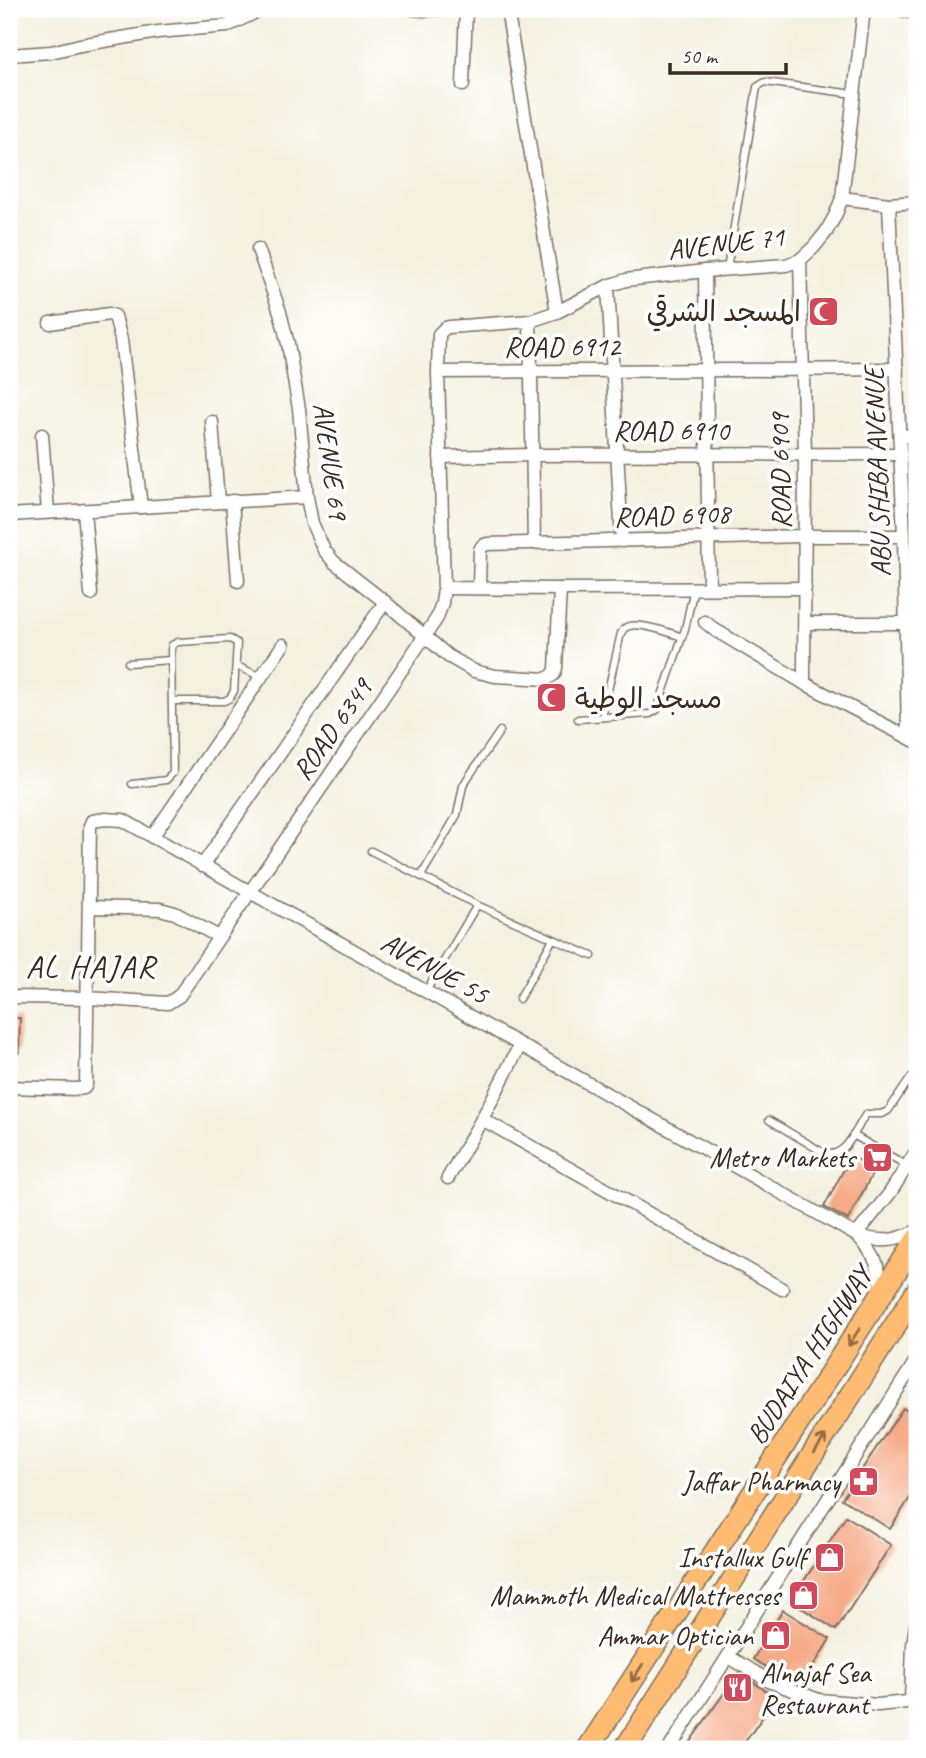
<svg xmlns="http://www.w3.org/2000/svg" width="926" height="1758" font-family="Caveat,'Playpen Sans Arabic',sans-serif">
  <style>
    .building { fill: #f6aa87 }
    .lines { fill: none; stroke-linecap: round; stroke-linejoin: round }
    .lane-casing { stroke: #7c7062; stroke-width: 9 }
    .street-casing { stroke: #7c7062; stroke-width: 15 }
    .primary-casing { stroke: #7c7062; stroke-width: 24 }
    .lane { stroke: #fff; stroke-width: 6 }
    .street { stroke: #fff; stroke-width: 12 }
    .primary { stroke: #febb71; stroke-width: 21 }
    .oneway { stroke: #936b43 }
    .labels { text-anchor: middle; dominant-baseline: central; stroke-width: 7; stroke-linejoin: round; paint-order: stroke }
    .street-label { font-size: 28px; fill: #3b2a1e; stroke: #fff }
    .poi-label { font-size: 28px; fill: #3b2a1e; stroke: #fff; text-anchor: end }
    .quarter-label { font-size: 32px; letter-spacing: 2px; fill: #3b2a1e; stroke: #fff }
  </style>
  <rect width="100%" height="100%" fill="#fff"/>
  <filter id="ink" filterUnits="userSpaceOnUse"><feTurbulence type="fractalNoise" baseFrequency=".0143" numOctaves="2"/><feDisplacementMap in="SourceGraphic" scale="14" xChannelSelector="R" yChannelSelector="G"/><feConvolveMatrix kernelMatrix="1 2 1 2 8 2 1 2 1" color-interpolation-filters="sRGB"/></filter>
  <filter id="wash" filterUnits="userSpaceOnUse"><feTurbulence type="fractalNoise" baseFrequency=".00686" numOctaves="4" result="noise"/><feDisplacementMap in="SourceGraphic" scale="28" xChannelSelector="R" yChannelSelector="G"/><feGaussianBlur stdDeviation="1.57" result="paint"/><feColorMatrix in="noise" values="0 0 0 0 0 0 0 0 0 0 0 0 0 0 0 0 0 1.4 0 .05"/><feComposite in="paint" operator="in"/></filter>
  <g filter="url(#wash)">
    <rect width="100%" height="100%" fill="#f4f1e0"/>
    <g id="blocks">
      <!-- building -->
      <g class="building">
        <polygon points="9,1018 20,1018 19,1053 9,1052"/>
        <polygon points="851,1156 875,1169 848,1220 824,1207"/>
        <polygon points="903,1408 917,1416 917,1487 890,1529 842,1499"/>
        <polygon points="846,1516 891,1545 836,1630 791,1601"/>
        <polygon points="783,1610 830,1639 800,1688 753,1659"/>
        <polygon points="739,1672 776,1698 740,1749 698,1749 689,1743"/>
      </g>
    </g>
  </g>
  <g filter="url(#ink)">
    <use href="#blocks" fill-opacity="0" stroke="#7c7062" stroke-width="2"/>
    <g class="lines">
      <defs>
        <g id="lane">
          <polyline points="727,269 757,87 765,82 854,94"/>
          <polyline points="128,663 171,660"/>
          <polyline points="237,666 261,677"/>
          <path d="M602 717 621 633C623 631 623 629 625 628 635 620 671 633 682 637"/>
          <polyline points="578,719 650,714 657,710 685,629 694,588"/>
          <polyline points="132,784 166,780 173,773 171,650 172,645 178,642 230,639 237,643 234,691 230,698 224,701 172,701"/>
          <polyline points="371,851 477,905 592,956"/>
          <polyline points="421,876 457,815 463,786 467,779 500,731"/>
          <polyline points="914,928 917,927"/>
          <polyline points="426,991 477,905"/>
          <polyline points="519,999 553,939"/>
          <path d="M769 1120 824 1153C846 1160 856 1128 866 1114H881L888 1111 912 1076"/>
          <polyline points="853,1135 908,1166"/>
        </g>
        <g id="street">
          <polyline points="412,9 423,10 452,9"/>
          <polyline points="507,9 557,312"/>
          <polyline points="899,9 917,14"/>
          <polyline points="9,55 51,52 80,45 158,32 227,26 262,9"/>
          <polyline points="463,85 466,9"/>
          <polyline points="842,198 889,204 917,202"/>
          <polyline points="889,204 904,536 908,737"/>
          <polyline points="258,249 280,312 288,344 299,409 307,497 312,523 324,550 334,562 385,602 448,656 474,671 495,676 547,679 554,674 556,668 560,589"/>
          <polyline points="800,260 805,454 804,683"/>
          <polyline points="705,271 709,588"/>
          <polyline points="608,286 622,541"/>
          <polyline points="530,321 534,543"/>
          <polyline points="50,323 109,314 115,316 121,340 141,507"/>
          <polyline points="438,372 897,369"/>
          <polyline points="212,422 218,502"/>
          <polyline points="42,435 48,512"/>
          <polyline points="900,436 917,435"/>
          <polyline points="440,457 532,455 901,454"/>
          <polyline points="232,501 238,581"/>
          <polyline points="84,510 91,594"/>
          <polyline points="9,515 307,497"/>
          <polyline points="479,587 480,550 482,546 487,544 805,536 904,536"/>
          <polyline points="444,588 560,589 805,588"/>
          <polyline points="705,622 715,630 804,683 917,742"/>
          <polyline points="805,623 907,623"/>
          <polyline points="152,837 283,645"/>
          <polyline points="202,866 385,602"/>
          <polyline points="90,907 160,909 175,913 219,937"/>
          <polyline points="9,997 88,998 168,1003 179,996 437,618 442,603 444,588 438,372 439,334 445,328 449,327 530,321 557,312 608,286 626,280 705,271 786,265 800,260 814,247 826,232 835,216 842,198 864,9"/>
          <path d="M9 1087 77 1089 84 1088 86 1085 90 826 92 821 105 819 123 820 856 1235C880 1243 894 1242 917 1231"/>
          <polyline points="482,1119 782,1289"/>
          <polyline points="448,1178 482,1119 520,1045"/>
          <polyline points="856,1235 890,1193 917,1150"/>
          <path d="M859 1237C876 1256 880 1268 882 1293"/>
          <polyline points="729,1657 771,1682 819,1700 878,1705 917,1701"/>
          <polyline points="911,1701 913,1645 917,1619"/>
          <polyline points="669,1749 917,1359"/>
        </g>
        <g id="primary">
          <polyline points="588,1749 917,1239"/>
          <polyline points="625,1749 917,1291"/>
        </g>
      </defs>
      <!-- lane casing -->
      <use href="#lane" class="lane-casing"/>
      <!-- street casing -->
      <use href="#street" class="street-casing"/>
      <!-- primary casing -->
      <use href="#primary" class="primary-casing"/>
      <!-- lane -->
      <use href="#lane" class="lane"/>
      <!-- street -->
      <use href="#street" class="street"/>
      <!-- primary -->
      <use href="#primary" class="primary"/>
    </g>
    <!-- one-way arrows -->
    <defs><path id="oneway-shaft" d="M-6 0H5M1.5-3L5.5 0L1.5 3" fill="none" stroke-width="1.6" stroke-linecap="round" stroke-linejoin="round" transform="scale(1.75)"/></defs>
    <g class="oneway">
      <use href="#oneway-shaft" transform="translate(854 1337) rotate(123)"/>
      <use href="#oneway-shaft" transform="translate(820 1444) rotate(-57)"/>
      <use href="#oneway-shaft" transform="translate(637 1673) rotate(123)"/>
    </g>
  </g>
  <!-- icons -->
  <defs>
    <symbol id="mosque-square" viewBox="-11 -11 22 22"><rect x="-9" y="-9" width="18" height="18" rx="4" fill="#d1495b" stroke="#fff"/><path d="M3.5-4.9A6 6 0 1 0 3.5 4.9A5 5 0 1 1 3.5-4.9Z" fill="#fff"/></symbol>
    <symbol id="supermarket-square" viewBox="-11 -11 22 22"><rect x="-9" y="-9" width="18" height="18" rx="4" fill="#d1495b" stroke="#fff"/><path d="M-6-5.5h2.5l.6 2H6L4.5 2H-2.5L-4.4-4H-6ZM-1.5 3.2a1.3 1.3 0 1 0 .1 0ZM3 3.2a1.3 1.3 0 1 0 .1 0Z" fill="#fff"/></symbol>
    <symbol id="pharmacy-square" viewBox="-11 -11 22 22"><rect x="-9" y="-9" width="18" height="18" rx="4" fill="#d1495b" stroke="#fff"/><path d="M-2-6h4v4h4v4h-4v4h-4v-4h-4v-4h4Z" fill="#fff"/></symbol>
    <symbol id="shop-square" viewBox="-11 -11 22 22"><rect x="-9" y="-9" width="18" height="18" rx="4" fill="#d1495b" stroke="#fff"/><path d="M-5-2.5h2.3a2.7 3.5 0 0 1 5.4 0H5L5.5 6h-11ZM-1.5-2.5h3a1.5 2.3 0 0 0-3 0Z" fill="#fff"/></symbol>
    <symbol id="restaurant-square" viewBox="-11 -11 22 22"><rect x="-9" y="-9" width="18" height="18" rx="4" fill="#d1495b" stroke="#fff"/><path d="M-5-6h1v4h1v-4h1v4h1v-4h1v5L-1.5 .5V6h-2V.5L-5-1ZM5-6V6H3V1.5H1.5Q1.5-4 5-6Z" fill="#fff"/></symbol>
  </defs>
  <g fill-rule="evenodd">
    <use href="#mosque-square" x="806" y="294" width="35" height="35"/>
    <use href="#mosque-square" x="534" y="680" width="35" height="35"/>
    <use href="#supermarket-square" x="860" y="1140" width="35" height="35"/>
    <use href="#pharmacy-square" x="846" y="1464" width="35" height="35"/>
    <use href="#shop-square" x="812" y="1540" width="35" height="35"/>
    <use href="#shop-square" x="786" y="1578" width="35" height="35"/>
    <use href="#shop-square" x="758" y="1618" width="35" height="35"/>
    <use href="#restaurant-square" x="720" y="1670" width="35" height="35"/>
  </g>
  <g class="labels">
    <!-- street labels -->
    <g class="street-label">
      <text transform="translate(726 243) rotate(-7)">AVENUE 71</text>
      <text x="562" y="346">ROAD 6912</text>
      <text x="671" y="430">ROAD 6910</text>
      <text transform="translate(331 461) rotate(82)">AVENUE 69</text>
      <text transform="translate(780 471) rotate(-91)">ROAD 6909</text>
      <text transform="translate(877 472) rotate(-92)">ABU SHIBA AVENUE</text>
      <text transform="translate(672 515) rotate(-2)">ROAD 6908</text>
      <text transform="translate(332 729) rotate(-55)">ROAD 6349</text>
      <text transform="translate(435 968) rotate(29)">AVENUE 55</text>
      <text transform="translate(809 1355) rotate(-57)">BUDAIYA HIGHWAY</text>
    </g>
    <!-- poi labels -->
    <g class="poi-label">
      <text x="801" y="311">المسجد الشرقي</text>
      <text x="575" y="698" text-anchor="start">مسجد الوطية</text>
      <text x="855" y="1157">Metro Markets</text>
      <text x="840" y="1481">Jaffar Pharmacy</text>
      <text x="806" y="1557">Installux Gulf</text>
      <text x="780" y="1595">Mammoth Medical Mattresses</text>
      <text x="753" y="1635">Ammar Optician</text>
      <text x="760" y="1672" text-anchor="start">Alnajaf Sea<tspan x="760" dy="32">Restaurant</tspan></text>
    </g>
    <!-- quarter labels -->
    <g class="quarter-label">
      <text x="91" y="966">AL HAJAR</text>
    </g>
  </g>
  <!-- margin -->
  <rect width="926" height="1758" fill="none" stroke="#fff" stroke-width="35"/>
  <!-- scale -->
  <path d="M670 63v10h116v-10" fill="none" stroke="#3b2a1e" stroke-width="3.5"/>
  <text x="681" y="63" font-size="21" fill="#3b2a1e" stroke="#ffffff" stroke-width="5" paint-order="stroke">50 m</text>
</svg>
